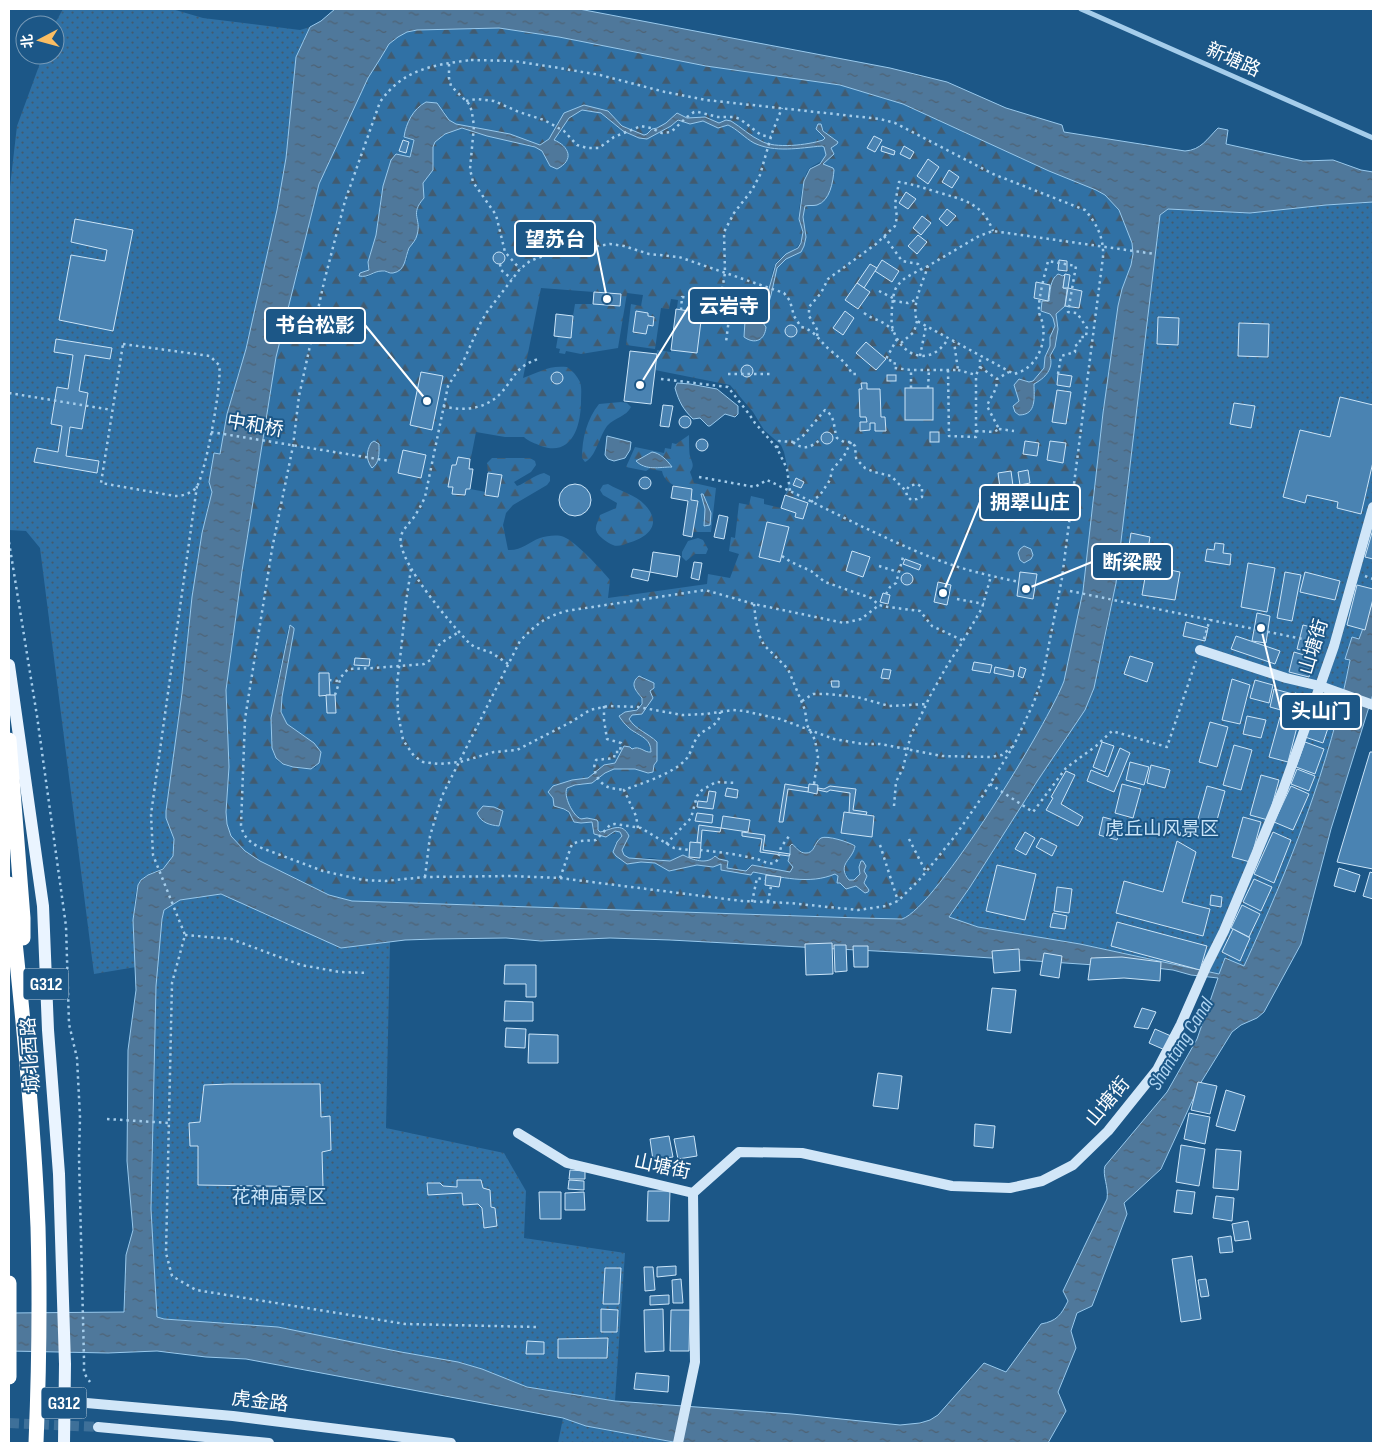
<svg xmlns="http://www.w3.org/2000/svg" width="1382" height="1452" font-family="'Sofia Sans Condensed','Noto Sans SC',sans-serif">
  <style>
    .grass { fill: url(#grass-dots) }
    .forest { fill: url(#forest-firs); fill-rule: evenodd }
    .water { fill: url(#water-ripples); stroke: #98c9ed; fill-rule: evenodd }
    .building { fill: #4a83b2; stroke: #cae4f8 }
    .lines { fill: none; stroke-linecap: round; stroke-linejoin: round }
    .secondary-tunnel { stroke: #3e7099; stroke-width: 10; stroke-dasharray: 10 5; stroke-linecap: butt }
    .path { stroke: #a5cdeb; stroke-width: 2.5; stroke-dasharray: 2.5 4; stroke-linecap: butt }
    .street { stroke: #a5cdeb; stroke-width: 5 }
    .secondary { stroke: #d1e6f8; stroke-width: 10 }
    .primary { stroke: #eaf4ff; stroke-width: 12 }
    .highway { stroke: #fff; stroke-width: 15 }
    .labels { text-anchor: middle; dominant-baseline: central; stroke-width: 4; stroke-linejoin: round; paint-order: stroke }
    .shield { fill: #1c5787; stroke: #bbcddb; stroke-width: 1 }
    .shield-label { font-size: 18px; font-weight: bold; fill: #fff }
    .street-label { font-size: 19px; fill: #fff; stroke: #1c5787 }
    .park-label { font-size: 19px; fill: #cae4f8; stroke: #1c5787 }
    .water-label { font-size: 20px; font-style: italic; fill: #b1d6f3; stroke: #1c5787 }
    .leader { fill: none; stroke: #fff; stroke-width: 2 }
    .callout-dot { fill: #fff; stroke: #1c5787; stroke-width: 2 }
    .callout { fill: #1c5787; stroke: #fff; stroke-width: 2 }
    .callout-label { font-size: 20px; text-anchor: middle; font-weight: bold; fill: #fff }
  </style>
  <defs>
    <pattern id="grass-dots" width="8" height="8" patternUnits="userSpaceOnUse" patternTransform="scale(1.25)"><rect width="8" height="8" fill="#3071a5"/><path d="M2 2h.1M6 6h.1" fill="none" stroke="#415b70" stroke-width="1.8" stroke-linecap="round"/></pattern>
    <pattern id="forest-firs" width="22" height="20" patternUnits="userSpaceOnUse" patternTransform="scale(1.25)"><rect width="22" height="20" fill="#3071a5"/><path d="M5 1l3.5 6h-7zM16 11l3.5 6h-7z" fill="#415b70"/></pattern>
    <pattern id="water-ripples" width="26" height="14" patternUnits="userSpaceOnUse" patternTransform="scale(1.25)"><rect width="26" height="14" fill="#4f789b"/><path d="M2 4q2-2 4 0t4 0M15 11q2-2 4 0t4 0" fill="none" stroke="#4e6274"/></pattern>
  </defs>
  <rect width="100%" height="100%" fill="#1c5787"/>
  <!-- grass -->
  <g class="grass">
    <path d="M63 9H172L203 18 300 30 310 27 296 57 286 158 277 210 246 349 227 414 220 454 214 453 212 492 202 533 192 597 182 693 166 811C166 826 177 838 174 853 171 871 152 869 142 879 129 892 135 948 136 967L94 974 40 548 26 531 9 530V195L17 126 43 55H55L54 25Z"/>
    <path d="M1373 202V601L1359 639 1352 638 1345 658 1350 660C1330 766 1289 868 1244 966L1220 974 1080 944 978 927 949 917 970 887 1038 780 1104 645 1116 583 1160 215 1168 209 1250 213 1326 205Z"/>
    <polygon points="220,894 359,946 390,942 386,1128 504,1153 526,1191 524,1238 625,1253 615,1401 527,1387 482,1369 458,1362 401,1352 278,1327 164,1319 156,1317 151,1209 156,986 162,919 164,910 180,900"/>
    <polygon points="563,1418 586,1426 679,1443 558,1443"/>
  </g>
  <!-- forest -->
  <g class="forest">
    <path d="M499 28 559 37 706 66 840 85 903 104 1049 171 1096 190 1105 195 1119 210 1132 243 1133 254 1131 265 1122 289 1118 306 1103 413 1083 591 1064 681C1050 720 936 908 902 919L860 918 352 901 329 895 260 861 245 851 231 836 227 824 226 812 229 767 226 690 242 571 276 357 319 184 368 78 380 59 389 44 398 37 407 32 417 30ZM584 105 608 111 622 126 644 135 647 134 652 129 664 125 675 115 689 118 705 117 719 123 731 121C741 127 750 136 761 141 775 149 808 144 823 141L825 138 819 133 822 128 831 138H834L836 145 831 148V150L823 164 834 173 830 191 820 203 805 206 803 219 805 232 801 252 786 259 777 268 768 305 763 320 764 335 761 338 751 341 744 337 745 321C750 317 749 314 752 309 756 303 763 302 767 296 772 288 770 276 774 267 780 253 799 253 802 238 804 230 800 227 799 220 798 216 802 186 804 182 805 177 806 172 810 168 818 162 831 160 824 147L822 146C799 148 775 153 754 143 745 138 737 129 728 125L718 128 703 121 690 124 678 120 671 126 647 139 639 138 623 131 601 113 582 110 569 118 554 140 567 149 568 158 566 163 550 166 542 151 535 147 487 136 462 128 445 134 435 142 433 147V170L423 183 424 198 417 208V234L408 251 407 259 400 270 392 273 379 271 367 277 360 273 369 270 368 262 376 235 381 196 391 160 395 156 410 158 414 139 405 130 411 117 419 106 444 111 449 120 456 124 510 134 540 145 549 139 564 113ZM1055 275H1064L1063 288 1067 289 1060 311 1056 314 1058 331 1056 345 1050 356 1051 366 1049 371 1034 384C1034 397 1036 405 1026 414L1015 404 1019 401 1017 393 1019 379 1029 382 1033 381 1044 368 1045 357 1050 346V336L1055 326 1053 318 1050 314 1041 311 1042 301 1049 302 1052 283ZM541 288 594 292 593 304H575L573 316 556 314 554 336H558L556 348 560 349 559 353 565 354 566 351 581 354 618 348 627 293 643 295 641 306 631 304 626 345 655 349 661 308 669 309 671 299 678 300 671 352 657 350 655 370 730 385 753 412 764 430 781 445 784 452 790 480 781 508 764 504V499L751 496 749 505 739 503 735 538 731 537 729 551 739 554 730 578 708 574 707 584 608 598 610 580C601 569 576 542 564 537 557 534 547 536 540 538 529 542 521 551 508 550L503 525 506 513 513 505 547 485 550 481V476L544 473C534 475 526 483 517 486L514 482 531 472 536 465 535 461 530 458H492L487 463 488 473 502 475 498 497 486 495V492L470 489 473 469 469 468 476 432 505 437H524C529 442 535 443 541 446 572 457 581 426 581 401 581 395 582 388 580 382 577 376 573 371 567 367 548 365 540 372 523 378ZM555 372 560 373 563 376 562 381 558 384 554 383 551 380V375ZM1024 546 1031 549 1033 555 1031 559 1022 562ZM288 628H294V630L282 698 281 712 287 724 314 743 321 752 316 767 311 769C302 769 286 768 278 761 259 741 285 655 288 628ZM642 676 655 685 654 688 650 691 651 693C651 707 646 714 632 715L629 719C636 730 648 733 657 742V761L654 766V768C641 771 628 767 615 769 606 770 601 778 594 781 586 786 576 784 567 788 563 797 573 816 581 820L587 818 596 820 598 822V831L600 832 622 828 627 831 628 838 622 850 624 855 629 858H652L668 861 686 856 696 860 706 861 712 860 715 856 727 868 746 871 752 865 790 872 793 867 788 861 790 854 789 848 797 847 803 853 810 852 830 837 855 846C854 854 846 861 844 869L849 880H855L860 874V863L866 879 862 891 856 886 844 887 840 883 838 875 835 874C809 885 781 877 753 872L751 874 721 870V864L711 867 697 865 669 871 655 863 641 862 627 864 614 854 615 844 622 836 620 832 615 831 611 835 593 831 592 822 581 823 574 822C570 815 567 809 559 808L552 796 555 785 572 780 588 778 604 765 617 762 622 751 632 749 651 752C651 737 641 738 632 731 628 727 624 722 620 718V714C631 709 640 712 642 698L635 690ZM483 806 494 807 501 816 499 826 489 824 480 818Z"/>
    <path d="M621 402 627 403 631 407C626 417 615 417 607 426 599 437 596 457 585 462L582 458C582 438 587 419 599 404Z"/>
    <path d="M689 435C689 439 689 453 690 456 692 463 695 465 690 472L694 483 716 488 711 532H693L698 501 691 500 692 489C680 487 665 486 662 471L649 469 646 471 626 467 635 447 664 453 665 448 671 449 672 443 676 444ZM652 452 661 455 672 467H643L642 457Z"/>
    <path d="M608 484C621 492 635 494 645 505 663 524 648 538 628 543 624 545 617 547 613 545 610 544 606 541 603 539 600 536 597 534 596 530 595 525 599 520 600 515L616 508 617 503 603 495 600 490 603 485Z"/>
    <polygon points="698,538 703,540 708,549 706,554 695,554 686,561 682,557 682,552 688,541"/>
  </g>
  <!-- water -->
  <g class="water">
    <path d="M335 9H579L890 68 947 82 1006 108 1062 125 1064 132 1185 151C1201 150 1207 139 1218 128L1228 130 1226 144 1303 161 1333 160 1361 170 1373 172V202L1326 205 1250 213 1168 209 1160 215 1116 583 1094 688 1085 710 1038 780 970 887 949 917 978 927 1080 944 1219 974 1225 958 1244 966C1289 868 1330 766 1350 660L1345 659 1352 637 1359 639 1373 601V694L1331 829 1301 944 1264 1012 1257 1018 1241 1025 1232 1032 1200 1084 1161 1169 1124 1203 1127 1214 1092 1306 1077 1313 1071 1331 1076 1348 1058 1392 1066 1411 1048 1443H679L586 1426 563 1418 246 1359 206 1357 157 1351 108 1353 9 1351V1313L124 1312 126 1255 133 1230 127 1161 128 1050 136 990 133 920 138 885 141 880 148 875 163 869 173 856 174 839 166 818V811L182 693 192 597 202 533 212 492 209 482 214 453 220 454 227 414 246 349 277 210 286 158 296 57 310 27 321 21ZM499 28 559 37 706 66 840 85 903 104 1049 171 1096 190 1105 195 1119 210 1132 243 1133 254 1131 265 1122 289 1118 306 1103 413 1083 591 1064 681C1050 720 936 908 902 919L860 918 352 901 329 895 260 861 245 851 231 836 227 824 226 812 229 767 226 690 242 571 276 357 319 184 368 78 380 59 389 44 398 37 407 32 417 30ZM221 894 341 948 405 940 435 939 506 938 541 941 610 938 670 940 932 954 1095 965H1129L1173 970 1191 975 1218 978 1197 1039 1167 1092 1105 1166C1102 1175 1109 1187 1107 1199L1063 1291 1068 1301C1061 1315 1057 1321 1041 1324L1006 1372 984 1363 938 1415 930 1420 920 1423 900 1425 792 1414 615 1401 527 1387 482 1369 458 1362 401 1352 278 1327 164 1319 157 1317 151 1209 156 986 162 919 164 910 180 900Z"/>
    <path d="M426 102 437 103 449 120 456 124 510 134 540 145 549 139 564 113 584 105 608 111 622 126 644 135 647 134 652 129 657 128 666 123 677 113 687 118 705 117 719 123 726 120 731 121C741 127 750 136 761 141 775 149 808 145 823 140L825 138 816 129 818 124H821L823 131 838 142 837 144 831 148 834 154 823 164 833 168 834 170C833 182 830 201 817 205 813 206 809 205 805 206L803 217 806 237 804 246 801 252 786 259 777 268 771 295 763 323 766 327C765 340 755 345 744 337L745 321 749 318 752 309 767 296 776 264 786 254 798 248 801 243 803 232 799 219 804 181 810 169 820 164 826 155 824 147 822 146C799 148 775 153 754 143 745 138 737 129 728 125L718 128 703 121 690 124 678 120 671 126 647 139 639 138 623 131 601 113 582 110 569 118 554 140C569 146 575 160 557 169L550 166 542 151 535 147 487 136 462 128 445 134 435 142 433 147V170L423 183 424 198C409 215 422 218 417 235 416 240 412 244 409 248 405 257 406 271 393 273 389 274 386 270 382 271 373 271 369 278 359 276L360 273 369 270 368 262 376 235 383 186 391 160 396 154 410 157 414 140 404 137C406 123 413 109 426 102Z"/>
    <path d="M1058 274 1063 276 1065 274 1063 288 1067 289 1065 306 1056 314 1058 329 1055 347 1050 356C1054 369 1045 378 1034 384 1034 397 1037 415 1019 415L1015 412 1013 406 1019 401 1014 385 1019 379 1029 382 1033 381 1044 368 1045 357 1050 346V337L1055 326 1053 318 1050 314 1041 311 1042 301H1049C1050 292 1050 279 1058 274Z"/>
    <path d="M677 383 690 384 717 389 738 406V414L735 417 725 414 710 426H708L700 418 693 419C683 409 679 402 675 388Z"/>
    <polygon points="607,436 631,442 630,450 625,458 614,461 608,459 605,455"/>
    <path d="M374 441 379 444C379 454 380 462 372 468 366 460 366 452 371 443Z"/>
    <path d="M652 452C660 453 667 460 672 467 659 467 646 471 636 461Z"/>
    <polygon points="701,494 703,494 711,513 710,525 704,526 705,509"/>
    <polygon points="1024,546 1031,549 1033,555 1031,559 1024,563 1020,560 1018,553 1020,549"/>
    <polygon points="290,625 294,628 294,630 282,697 281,712 287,724 314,743 321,752 319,763 311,769 293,767 283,764 276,758 272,748 271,718"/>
    <path d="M639 676 654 683V688L650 691 653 698 642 714 632 715 629 719C636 730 648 733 657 742V761L654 765 653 772 648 773 635 769H614L605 773 592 783 575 785 567 788C563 796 573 816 581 819L587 818 597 820 598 822V830L600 832C611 830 622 821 629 836L622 850 624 855 629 858 670 861 683 855C693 860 707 865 715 856L719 859 728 861 727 868 746 871 752 865 790 872 793 867 788 861 790 854V846L792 844C796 847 800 853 805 853 815 854 814 842 821 838 827 835 849 842 855 846 853 860 836 864 849 880H854L860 874 859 867 861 861H863L866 866 864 871 867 876 864 883 869 890 868 892 865 893 856 886 846 889 840 883H837L838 876 835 874C809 885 781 877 753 872L751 875 721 870V864L713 867 697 865 669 871 655 863 641 862 627 864 616 856 613 852 617 842 622 836 620 832 615 831 606 837 594 834 592 822 581 823 574 822 569 812 564 809 554 806 553 798 548 792 553 786 572 780 588 778 604 765 615 763 624 746 630 747 632 749C640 745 644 753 651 752 651 739 642 737 633 731 628 728 622 721 619 716L625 712 637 710 642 704V698C636 691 629 684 639 676Z"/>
    <path d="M483 806 494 807 503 811 499 826C490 825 481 823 477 813Z"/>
  </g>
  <!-- building -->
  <g class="building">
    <polygon points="874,136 882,140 875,152 867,148"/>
    <polygon points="403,140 409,142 406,153 399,151"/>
    <polygon points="882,146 895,151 894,155 881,151"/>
    <polygon points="904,146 914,152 910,159 900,154"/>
    <polygon points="928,159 939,167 928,184 917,176"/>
    <polygon points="949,170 959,177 952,188 942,182"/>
    <polygon points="906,192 916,199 908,209 899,203"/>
    <polygon points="947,209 956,216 947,226 939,219"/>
    <polygon points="922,216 931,223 921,235 913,228"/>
    <polygon points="75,219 133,230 113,331 59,320 71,255 105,261 107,250 71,242"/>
    <polygon points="918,235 927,242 917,254 908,246"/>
    <circle cx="499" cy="258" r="6"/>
    <polygon points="882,260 899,271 892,282 875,271"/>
    <polygon points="1059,260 1067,261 1067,271 1058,270"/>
    <polygon points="870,264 877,268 864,288 857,283"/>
    <polygon points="1065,274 1070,275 1068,288 1063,288"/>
    <polygon points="1036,282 1050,285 1048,301 1034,298"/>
    <polygon points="857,283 870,292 858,309 845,300"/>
    <polygon points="1068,288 1082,291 1079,308 1065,306"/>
    <polygon points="594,292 621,294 620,306 593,304"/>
    <polygon points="676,309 702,313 697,353 671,350"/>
    <polygon points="636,311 648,313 648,316 654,317 653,326 648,325 646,334 633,332"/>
    <polygon points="845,311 854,318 843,335 833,328"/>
    <polygon points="556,314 573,316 571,338 554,336"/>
    <polygon points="1158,317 1179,318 1178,345 1157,344"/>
    <polygon points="1239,323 1269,324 1268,357 1238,356"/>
    <circle cx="791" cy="331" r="6"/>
    <polygon points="56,339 112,348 110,359 85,355 79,391 88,393 82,429 70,427 66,456 99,461 97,473 34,462 37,448 58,452 62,426 51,424 57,387 68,389 73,355 54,352"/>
    <polygon points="866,342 886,359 876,370 856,353"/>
    <polygon points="630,351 657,354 651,404 624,401"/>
    <circle cx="747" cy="371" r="6"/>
    <polygon points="421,372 443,376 432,430 410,425"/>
    <circle cx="557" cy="378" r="6"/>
    <polygon points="1058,374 1072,376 1070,387 1057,385"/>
    <rect x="887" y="375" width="9" height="6"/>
    <polygon points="861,383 867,383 867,389 880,389 881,417 885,417 886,431 875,431 875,423 870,423 870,430 860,431 860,422 867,422 866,417 860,417 859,389 862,389"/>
    <rect x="905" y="388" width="28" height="32"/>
    <polygon points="1057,390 1071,392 1066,424 1052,422"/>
    <polygon points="1340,397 1373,405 1373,462 1361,514 1337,508 1338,502 1307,495 1305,503 1283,497 1300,430 1330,437"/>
    <polygon points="1234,403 1255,406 1251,428 1230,424"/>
    <polygon points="663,405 673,406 669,427 660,426"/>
    <circle cx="685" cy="422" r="6"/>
    <rect x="930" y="432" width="9" height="10"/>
    <circle cx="827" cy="438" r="6"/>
    <circle cx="702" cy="445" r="6"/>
    <polygon points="1025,441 1039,443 1037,456 1023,454"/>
    <polygon points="1050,441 1066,443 1063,463 1047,460"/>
    <polygon points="403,450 426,455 421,478 398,473"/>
    <polygon points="458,457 470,459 469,469 473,469 470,489 466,489 465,495 452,494 453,487 448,487 452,465 456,465"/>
    <polygon points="1028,470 1030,483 1020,485 1018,472"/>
    <polygon points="1011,471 1013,486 1000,488 998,473"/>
    <polygon points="488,473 502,475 498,497 485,495"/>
    <circle cx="645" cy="483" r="6"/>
    <polygon points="796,478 804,482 801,488 793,485"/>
    <circle cx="575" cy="500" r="16"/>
    <polygon points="673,486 692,489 691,500 698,501 692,537 683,535 688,501 671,498"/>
    <polygon points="785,495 808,503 803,519 795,517 796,513 781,508"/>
    <polygon points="719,515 728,517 724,539 714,537"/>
    <polygon points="767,522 789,527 780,562 759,557"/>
    <polygon points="1373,529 1373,559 1365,557"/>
    <polygon points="1131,533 1150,537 1145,567 1126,564"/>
    <polygon points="1215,543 1224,544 1223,553 1231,554 1230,565 1205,561 1207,549 1214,550"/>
    <polygon points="1150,549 1168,552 1165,569 1180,572 1175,600 1142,595"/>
    <polygon points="852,551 870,557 863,577 846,571"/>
    <polygon points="653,552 680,556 677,577 650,572"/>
    <polygon points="905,559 921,565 919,570 903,564"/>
    <polygon points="694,562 702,563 699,580 691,578"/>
    <polygon points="1248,563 1275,568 1267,612 1241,607"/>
    <polygon points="633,569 650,572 648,581 631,577"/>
    <polygon points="1020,572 1037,574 1033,599 1017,596"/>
    <polygon points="1285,572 1301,575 1292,621 1277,618"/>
    <polygon points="1305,572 1340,581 1335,600 1300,592"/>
    <circle cx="907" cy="579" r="6"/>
    <polygon points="938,582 951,585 947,605 934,602"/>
    <polygon points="1357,585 1373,589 1373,599 1365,630 1347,625"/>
    <polygon points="883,593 890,595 888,604 880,602"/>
    <polygon points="1257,613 1270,616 1266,643 1252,641"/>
    <polygon points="1186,622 1208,628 1205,641 1183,636"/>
    <polygon points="1303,625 1319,629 1313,653 1297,649"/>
    <polygon points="1236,636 1280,651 1275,664 1231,649"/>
    <polygon points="1294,652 1314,658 1309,677 1289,672"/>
    <polygon points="1130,656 1153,663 1147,682 1124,674"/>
    <polygon points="355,658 370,659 369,666 354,665"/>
    <polygon points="974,662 992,665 990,673 972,670"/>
    <polygon points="995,667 1014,671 1013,677 994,673"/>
    <polygon points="1020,667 1026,669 1023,678 1018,676"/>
    <polygon points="883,669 891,670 889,679 881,678"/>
    <polygon points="319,673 329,673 330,695 319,696"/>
    <polygon points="1232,679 1250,685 1240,724 1222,720"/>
    <polygon points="1255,680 1273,685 1269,703 1250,698"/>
    <polygon points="831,681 839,681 839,687 832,687"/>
    <polygon points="1274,689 1293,694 1288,712 1270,707"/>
    <polygon points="1295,693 1314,698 1309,716 1291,711"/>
    <polygon points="326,695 335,695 336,713 327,713"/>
    <polygon points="1247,716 1266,720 1261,738 1243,734"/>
    <polygon points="1312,716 1330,722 1323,743 1305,737"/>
    <polygon points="1280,717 1298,723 1288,762 1269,757"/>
    <polygon points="1210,722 1228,727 1217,767 1199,762"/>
    <polygon points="1102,742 1114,746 1105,772 1093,767"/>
    <polygon points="1305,742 1324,749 1315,774 1296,767"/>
    <polygon points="1234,745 1252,750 1241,790 1223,785"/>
    <polygon points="1120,748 1130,753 1114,792 1087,781 1091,770 1108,777"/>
    <polygon points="1370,752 1373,752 1373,869 1337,862"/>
    <polygon points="1130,762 1149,767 1144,785 1126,780"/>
    <polygon points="1151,765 1170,770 1165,788 1147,783"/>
    <polygon points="1297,769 1315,776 1309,791 1291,784"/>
    <polygon points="1066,771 1075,775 1061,804 1083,817 1078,826 1046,810 1053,798 1051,797"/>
    <polygon points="1261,775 1279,780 1268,820 1250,815"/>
    <polygon points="785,784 809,788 808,792 788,789 783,822 779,822"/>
    <polygon points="809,784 818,785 817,794 808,792"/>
    <polygon points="1122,784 1141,789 1133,818 1115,813"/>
    <polygon points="830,786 856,789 853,810 867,812 866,815 849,813 850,793 830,790 827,792 818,790 818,788 824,789"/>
    <polygon points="1207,786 1225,791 1214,831 1196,826"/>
    <polygon points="1291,786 1309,794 1293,830 1274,822"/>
    <polygon points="727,788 738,790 737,798 725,796"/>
    <polygon points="709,791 716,792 713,809 697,807 698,801 707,802"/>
    <polygon points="844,812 874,816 872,837 841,833"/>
    <polygon points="697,813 713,815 712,823 695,821"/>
    <polygon points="723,816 750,820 748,832 721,828"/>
    <polygon points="1103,817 1121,822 1117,840 1099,835"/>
    <polygon points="1243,817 1261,822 1250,862 1232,857"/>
    <polygon points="699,825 721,828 720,832 702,830 701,843 697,842"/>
    <polygon points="742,832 765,835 763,850 790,854 789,856 760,852 762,839 742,836"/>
    <polygon points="1025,832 1035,838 1026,855 1015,849"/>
    <polygon points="1273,832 1291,840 1274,883 1254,874"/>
    <polygon points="1041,838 1057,846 1052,856 1036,847"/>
    <polygon points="1177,841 1196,852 1182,902 1210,909 1203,936 1116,913 1124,881 1163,892"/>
    <polygon points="690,842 701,843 700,858 689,857"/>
    <polygon points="997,865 1036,874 1025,920 986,911"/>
    <polygon points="1339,868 1360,875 1355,892 1334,886"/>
    <polygon points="1370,872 1373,873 1373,899 1363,896"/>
    <polygon points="766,875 781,877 779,887 765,885"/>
    <polygon points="1254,879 1272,887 1261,911 1243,902"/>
    <polygon points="1057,887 1072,889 1069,913 1054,911"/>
    <polygon points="1211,895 1222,897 1221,907 1210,905"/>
    <polygon points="1242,905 1260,914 1249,937 1231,928"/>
    <polygon points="1053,913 1067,916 1065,929 1050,927"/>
    <polygon points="1117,922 1207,946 1200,970 1111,946"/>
    <polygon points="1233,929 1250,938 1240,961 1222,952"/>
    <polygon points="832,943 833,974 806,975 805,944"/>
    <polygon points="834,945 846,945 847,971 835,972"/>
    <polygon points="853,946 868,946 868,967 854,967"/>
    <polygon points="1019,949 1020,971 994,973 992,951"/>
    <polygon points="1044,953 1062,956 1059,978 1040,975"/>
    <polygon points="1122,957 1161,962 1160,981 1124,978 1088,980 1091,958"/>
    <polygon points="505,965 536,965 536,997 526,997 526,984 504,984"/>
    <polygon points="992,988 1016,990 1011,1033 987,1030"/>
    <polygon points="505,1001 533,1002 533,1021 504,1021"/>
    <polygon points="1142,1008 1156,1012 1148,1029 1134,1027"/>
    <polygon points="506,1028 526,1029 525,1048 505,1047"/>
    <polygon points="1155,1029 1171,1036 1165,1050 1149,1043"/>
    <polygon points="529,1034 558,1035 558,1063 528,1063"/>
    <polygon points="878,1073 902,1076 898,1109 873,1106"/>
    <polygon points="1198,1082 1217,1086 1210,1114 1191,1110"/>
    <polygon points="229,1084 320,1084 321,1117 330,1116 331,1150 322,1152 323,1187 198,1185 198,1146 190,1146 189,1123 200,1122 204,1085"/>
    <polygon points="1226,1090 1245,1096 1235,1131 1216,1126"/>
    <polygon points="1189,1113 1210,1117 1205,1144 1184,1139"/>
    <polygon points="975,1124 995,1126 993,1148 974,1146"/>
    <polygon points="669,1136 673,1157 653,1160 650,1139"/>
    <polygon points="694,1136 697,1156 678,1159 674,1139"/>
    <polygon points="1181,1145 1205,1149 1199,1186 1176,1182"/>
    <polygon points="1216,1149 1241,1151 1238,1190 1213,1188"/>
    <polygon points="570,1170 585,1171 585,1179 569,1179"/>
    <polygon points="457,1180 481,1180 483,1188 490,1190 491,1207 495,1208 497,1226 484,1228 482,1208 478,1204 463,1205 462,1193 428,1195 427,1183 440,1183 443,1186 457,1187"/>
    <polygon points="569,1180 584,1181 584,1190 568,1189"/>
    <polygon points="1177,1190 1195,1192 1192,1214 1174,1212"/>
    <polygon points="648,1191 670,1191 669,1221 647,1221"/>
    <polygon points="539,1192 561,1192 561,1219 540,1219"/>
    <polygon points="584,1192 585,1210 565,1210 565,1193"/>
    <polygon points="1216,1196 1234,1198 1232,1221 1213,1218"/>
    <polygon points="1248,1221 1251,1239 1235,1241 1232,1224"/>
    <polygon points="1231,1236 1233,1252 1220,1253 1218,1238"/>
    <polygon points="1192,1256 1201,1319 1181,1322 1172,1259"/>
    <polygon points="676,1266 676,1275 657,1277 657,1267"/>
    <polygon points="644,1267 653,1267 655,1290 645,1291"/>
    <polygon points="605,1268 621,1268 619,1304 603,1304"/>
    <polygon points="681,1279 683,1303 673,1303 672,1280"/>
    <polygon points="1206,1279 1209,1296 1201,1297 1198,1280"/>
    <polygon points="669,1295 669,1304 650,1305 650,1296"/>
    <polygon points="601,1309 618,1310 617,1332 601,1332"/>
    <polygon points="663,1309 664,1351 645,1352 644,1310"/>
    <polygon points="671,1310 690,1310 689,1351 670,1351"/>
    <polygon points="608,1338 607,1358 558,1358 558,1339"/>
    <polygon points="527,1341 544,1342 544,1354 526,1354"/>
    <polygon points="636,1373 669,1376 668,1392 634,1389"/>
  </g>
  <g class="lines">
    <!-- secondary-tunnel -->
    <polyline class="secondary-tunnel" points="9,1423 98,1427"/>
    <!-- path -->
    <g class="path">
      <path d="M471 60 513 61 553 67 600 75 665 92 706 100 880 119 895 123 993 174 1085 210C1097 224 1104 238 1103 257L1062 578 1043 675 1034 702 1014 745 980 800 955 836 921 878 898 901 886 906 858 910 789 903 742 901 560 878 512 876 425 877 385 881 363 880 323 871 259 847C249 842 243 836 241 825L245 719 272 549 293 446 299 396 324 282 345 201 380 102C403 69 433 65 471 60Z"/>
      <polyline points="449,64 449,78 451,86 470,105 472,113 474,126 470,169 473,182 496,215 505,252 520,269"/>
      <polyline points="466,101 477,99 494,101 519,112 544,120 564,131 577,145 587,148 599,148 614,137 641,126 651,128 662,133 671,132 687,117 694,112 698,112 718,117 734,117 740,119 761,135 771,137"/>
      <polyline points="884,236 902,261 918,264 921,269"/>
      <polyline points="500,264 501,270 512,279"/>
      <path d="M928 266C917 272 902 277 896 288 893 293 893 301 892 307 892 313 891 320 892 326 900 357 930 368 948 339"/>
      <polyline points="879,291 893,298"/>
      <polyline points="893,301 908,303 918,299"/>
      <polyline points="720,302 725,273 724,232 734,213 752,190 760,175 772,133 782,108"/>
      <polyline points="681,310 682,297 731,303 726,342"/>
      <path d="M864 313C875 321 884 320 893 331"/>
      <path d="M817 336 818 331 809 316V307L821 293 828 279 876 244 895 226 897 217 895 204 899 182C912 184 924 188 937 192 963 200 982 202 993 231"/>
      <polyline points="897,339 886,359 895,362 894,368 911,370 958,370 954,342"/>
      <polyline points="901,343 914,332 917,321"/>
      <path d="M123 344 210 356 219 365C223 379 205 477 196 488 190 494 182 496 175 496L101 483Z"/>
      <polyline points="920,356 926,326"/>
      <polyline points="980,367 997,379"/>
      <polyline points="948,370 949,436 976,437 976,375 980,367 980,356"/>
      <polyline points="958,370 976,375"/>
      <polyline points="728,374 770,374"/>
      <path d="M1058 374 1061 356 1075 352V346L1080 343V337H1086L1087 328 1077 313 1068 312 1076 266 1048 261C1045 274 1038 298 1039 311 1039 316 1043 321 1043 326 1046 347 1035 369 1014 374L917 321C911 305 923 282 928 266L979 236 993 231 1155 254"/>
      <polyline points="661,379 728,387 749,414 755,423 777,448 787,469 790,491"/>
      <polyline points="911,388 911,370"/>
      <polyline points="928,388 929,370"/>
      <polyline points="9,393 112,410"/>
      <path d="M443 406C463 412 486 409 501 393 516 376 515 367 538 359"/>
      <polyline points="999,429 1014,431"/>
      <path d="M976 431 994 432 999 429 987 406C991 395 997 392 997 379L1009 372"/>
      <polyline points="211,432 390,461"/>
      <path d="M793 442C803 451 812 447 821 439"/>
      <path d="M777 448 779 441 793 442 802 437 825 410C836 417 833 427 837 438L844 442H851L855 446 856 458 860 463 865 468 874 472 891 476 906 491 907 496 911 500 917 499 922 497V487L917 484 909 486 906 491"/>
      <path d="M699 477 755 487 767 480C824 507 879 537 938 560 964 570 991 576 1019 582"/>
      <polyline points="197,486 151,814 153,855 185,935 172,983 166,1253 172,1276 196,1290 405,1324 537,1327"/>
      <polyline points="811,502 820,495 830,480 832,470 844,456 851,442"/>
      <polyline points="9,542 37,716 66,926 69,1024 77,1058 80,1117 79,1157 84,1360 84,1373 90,1382"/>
      <polyline points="782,556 791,562 811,571 825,582 871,598 879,605 888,607 920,611 932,626 964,641"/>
      <polyline points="879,566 898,572"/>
      <polyline points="411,569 406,602 401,650 397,684 398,713 403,740 414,756 423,762 439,764 460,762 494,752 517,750 571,722 590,710 608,706 638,707 682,715 706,714 733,710 744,711 780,719 834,739 863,744 880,744 942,756 991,757 1002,755 1012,747"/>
      <polyline points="1365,576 1373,579"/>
      <polyline points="1070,591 1322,643"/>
      <polyline points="886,594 890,587 896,583 903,557"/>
      <polyline points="957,599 984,604"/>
      <polyline points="754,604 756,622 760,637 764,645 788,669 805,710 807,725 815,740 818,757 814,784"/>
      <polyline points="1204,639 1210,619"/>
      <path d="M508 664 492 653 475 647 470 644C453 626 395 560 401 536 403 529 409 524 414 517 418 511 422 504 425 497L448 386 463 362 481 322 487 312 520 269 530 261 546 255 610 244 624 246 649 254 679 257 784 293 790 301 794 316 801 327C815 330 820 342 830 350 839 358 847 363 852 374H859"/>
      <polyline points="329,680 339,681"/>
      <polyline points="335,695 341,677 348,669 374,668 424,664 432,659 439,645 444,641 459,632"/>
      <polyline points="802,701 813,694 827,694 857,697 889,706 927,704"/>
      <path d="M604 706V720L607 739 621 743 620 752H615L614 758 596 760C591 769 598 783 608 787 613 789 619 789 624 790"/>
      <polyline points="990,784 1033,812 1066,768 1096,746 1112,731 1167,747 1196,661"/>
      <polyline points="894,806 896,782 903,768 911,734 917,724 930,696 948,664 960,646 982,608 991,576"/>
      <path d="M638 828 636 816 624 790C642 783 674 774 687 758 692 751 693 741 700 734 707 728 721 724 720 712"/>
      <polyline points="909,839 926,872"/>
      <polyline points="666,844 691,818 697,796 702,790 716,782 736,783"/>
      <polyline points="880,845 898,901"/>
      <path d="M700 850C718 852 736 854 752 858 761 859 767 865 775 863L778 859 781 847 790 835"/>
      <path d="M425 877 430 836 442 796 520 641C537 624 543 618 566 611L705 590 754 604 844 623 861 619 879 605"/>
      <polyline points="560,878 572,844 580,841 596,840 610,825 615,824 641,828 674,848 689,850"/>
      <polyline points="752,902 757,878 766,880"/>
      <polyline points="768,902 771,886"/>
      <polyline points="185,935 231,939 301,965 340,972 368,973"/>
      <polyline points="107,1119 169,1123"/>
    </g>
    <!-- street -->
    <polyline class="street" points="1081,9 1373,138"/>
    <!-- secondary -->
    <g class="secondary">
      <polyline points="1200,650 1286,678 1320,686 1373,705"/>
      <polyline points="518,1133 567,1163 693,1193 739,1152 802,1153 952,1186 1010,1188 1042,1181 1073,1165 1108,1131 1157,1070 1181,1024 1206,967 1224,931 1283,790 1320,686 1334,646 1373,507"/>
      <polyline points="64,1401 233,1416 451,1443"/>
      <polyline points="98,1427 269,1443"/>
      <polyline points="678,1443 695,1362 693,1193"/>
    </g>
    <!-- primary -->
    <polyline class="primary" points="9,665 43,906 48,1030 59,1174 65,1364 64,1443"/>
    <!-- highway -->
    <g class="highway">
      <polyline points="9,740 23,918 23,938"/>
      <path d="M9 884C21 998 33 1113 38 1227 40 1299 39 1371 36 1443"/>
      <polyline points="9,1283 9,1377"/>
    </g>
  </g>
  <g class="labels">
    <!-- shield labels -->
    <g class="shield">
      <rect x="23.5" y="968.5" width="45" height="31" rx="4"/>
      <rect x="41.5" y="1387.5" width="45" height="31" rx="4"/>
    </g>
    <g class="shield-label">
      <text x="46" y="984">G312</text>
      <text x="64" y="1403">G312</text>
    </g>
    <!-- street labels -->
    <g class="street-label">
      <text transform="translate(1233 60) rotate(24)">新塘路</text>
      <text transform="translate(255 426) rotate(10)">中和桥</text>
      <text transform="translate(1314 647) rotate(-73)">山塘街</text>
      <text transform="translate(31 1055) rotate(-94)">城北西路</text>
      <text transform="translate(1108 1102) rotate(-50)">山塘街</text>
      <text transform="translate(662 1167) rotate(12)">山塘街</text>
      <text transform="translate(260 1402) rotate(7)">虎金路</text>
    </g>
    <!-- park labels -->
    <g class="park-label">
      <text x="1162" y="829">虎丘山风景区</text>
      <text x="279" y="1197">花神庙景区</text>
    </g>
    <!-- water labels -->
    <g class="water-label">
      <text transform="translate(1181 1044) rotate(-58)">Shantang Canal</text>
    </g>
  </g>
  <!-- callouts -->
  <path class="leader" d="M607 299L595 239M640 385L689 306M427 401L365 325M943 593L980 502M1026 589L1092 562M1261 628L1281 711"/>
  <g class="callout-dot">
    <circle cx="607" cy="299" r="5"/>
    <circle cx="640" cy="385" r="5"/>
    <circle cx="427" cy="401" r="5"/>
    <circle cx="943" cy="593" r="5"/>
    <circle cx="1026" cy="589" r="5"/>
    <circle cx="1261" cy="628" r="5"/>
  </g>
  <g class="callout">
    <rect x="515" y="221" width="80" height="35" rx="5"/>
    <rect x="689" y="288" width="80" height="35" rx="5"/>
    <rect x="265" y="308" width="100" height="35" rx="5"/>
    <rect x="980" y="485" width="100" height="35" rx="5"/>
    <rect x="1092" y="544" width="80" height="35" rx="5"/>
    <rect x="1281" y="694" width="80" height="35" rx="5"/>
  </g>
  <g class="callout-label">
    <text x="555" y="246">望苏台</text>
    <text x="729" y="313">云岩寺</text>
    <text x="315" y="332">书台松影</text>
    <text x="1030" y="509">拥翠山庄</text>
    <text x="1132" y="569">断梁殿</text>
    <text x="1321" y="718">头山门</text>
  </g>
  <!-- border -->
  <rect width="1382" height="1452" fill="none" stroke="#ffffff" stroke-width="20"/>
  <!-- north arrow -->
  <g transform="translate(40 40) rotate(264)"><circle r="24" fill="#1c5787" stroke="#779ab7"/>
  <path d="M0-4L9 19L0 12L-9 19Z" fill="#fbbe63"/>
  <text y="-8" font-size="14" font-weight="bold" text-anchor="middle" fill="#ffffff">北</text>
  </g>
</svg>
